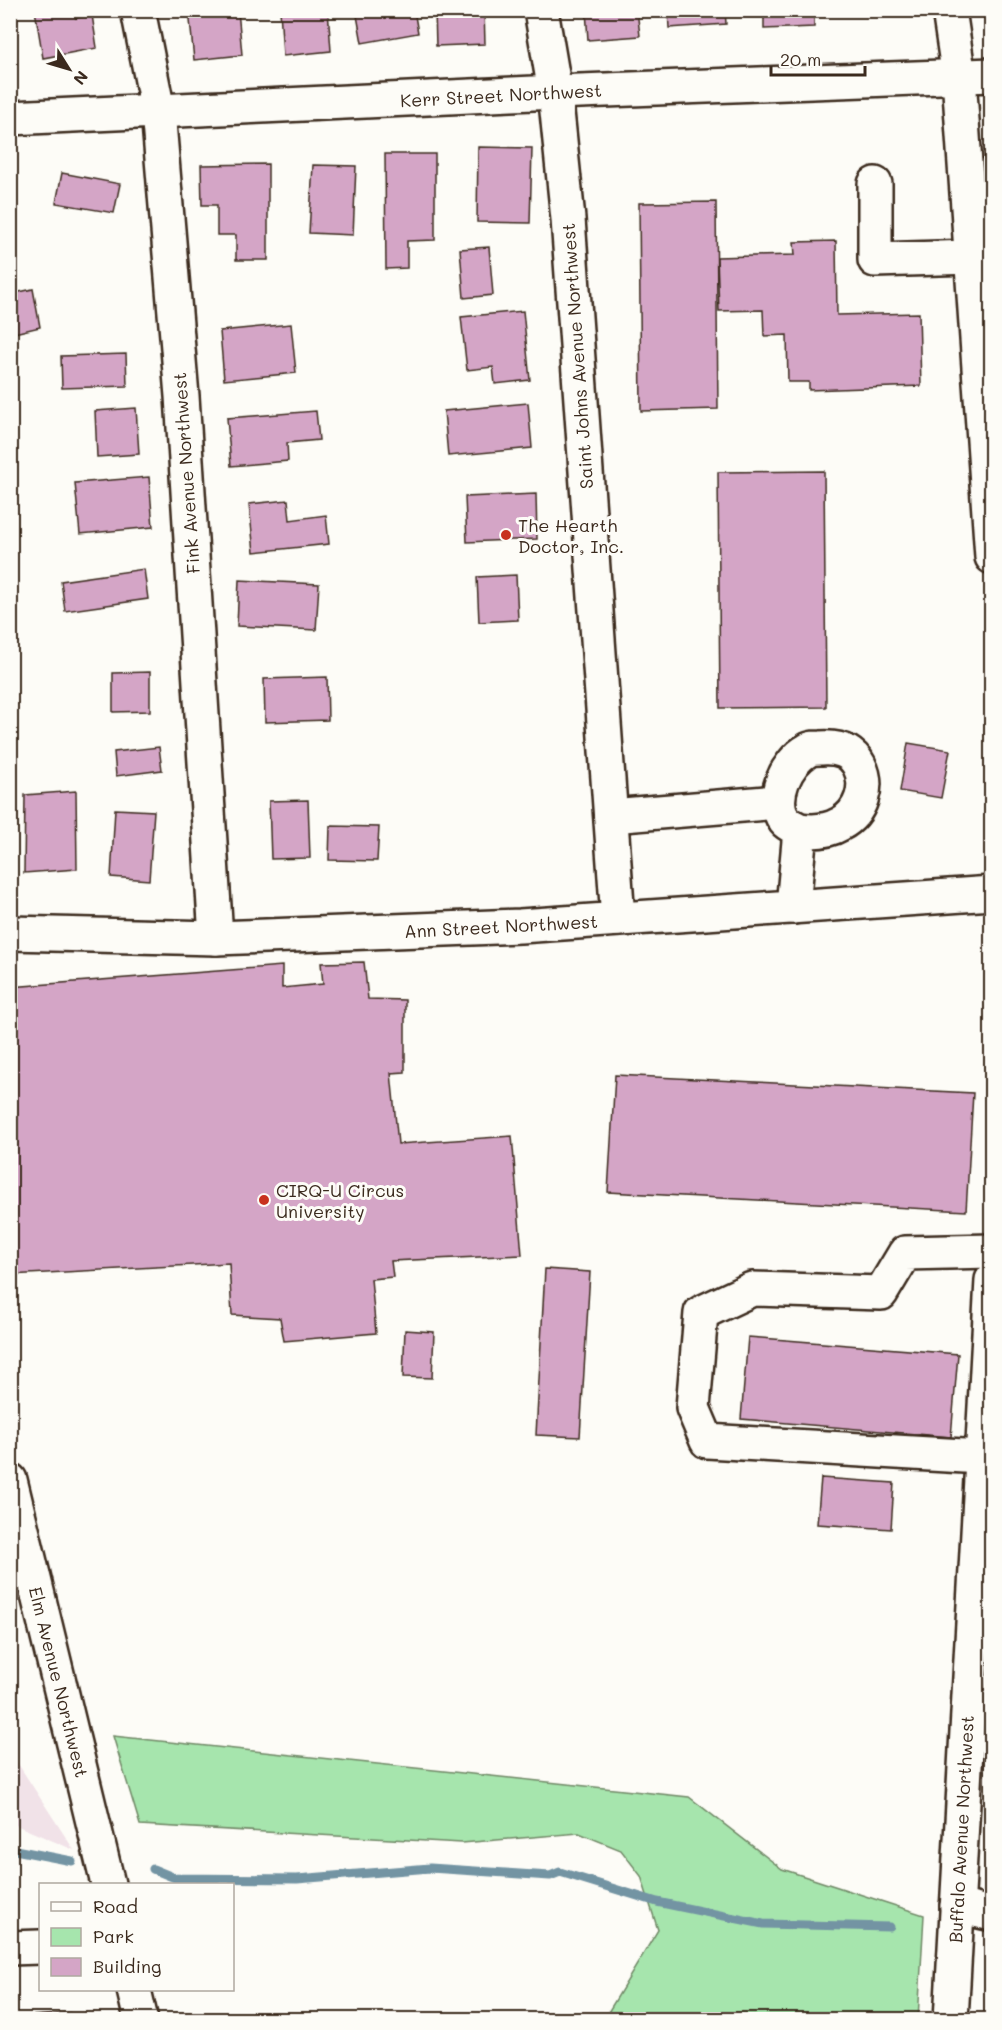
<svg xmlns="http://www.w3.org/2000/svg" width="1002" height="2030" font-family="Mali,sans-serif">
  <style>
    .built { fill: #f1e2e8 }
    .green { fill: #a6e5ad; stroke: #708866; stroke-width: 1.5 }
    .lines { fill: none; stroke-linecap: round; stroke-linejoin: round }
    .stream { stroke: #7394a3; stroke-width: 9 }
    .building { fill: #d4a5c6; stroke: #3b2a1e; stroke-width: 1.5 }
    .minor-casing { stroke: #3b2a1e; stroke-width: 38 }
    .minor { stroke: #fdfcf7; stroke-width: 33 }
    .poi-dot { fill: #c8321e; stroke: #fdfcf7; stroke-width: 2 }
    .labels { text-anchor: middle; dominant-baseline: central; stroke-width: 6; stroke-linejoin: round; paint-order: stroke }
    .street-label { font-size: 18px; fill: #3b2a1e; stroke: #fdfcf7 }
    .poi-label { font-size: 18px; fill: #3b2a1e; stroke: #fdfcf7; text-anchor: start }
  </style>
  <rect width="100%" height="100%" fill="#fdfcf7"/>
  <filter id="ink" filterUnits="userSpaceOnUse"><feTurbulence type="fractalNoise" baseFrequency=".0167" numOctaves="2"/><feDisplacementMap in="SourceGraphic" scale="12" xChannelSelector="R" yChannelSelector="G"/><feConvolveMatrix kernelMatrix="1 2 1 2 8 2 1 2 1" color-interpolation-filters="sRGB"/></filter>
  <g filter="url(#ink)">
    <!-- built -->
    <polygon class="built" points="11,1753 74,1850 11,1823"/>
    <!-- green -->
    <polygon class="green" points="113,1736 689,1797 782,1869 924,1915 918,2019 604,2019 658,1930 641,1876 621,1850 579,1833 462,1843 140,1825"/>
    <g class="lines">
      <!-- stream -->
      <g class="stream">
        <polyline points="10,1849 72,1861"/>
        <polyline points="153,1869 175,1878 297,1879 430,1868 550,1876 560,1872 657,1902 763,1924 890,1927"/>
      </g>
    </g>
    <!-- building -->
    <g class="building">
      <polygon points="35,10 75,10 76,18 92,15 97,48 43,58"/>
      <polygon points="189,10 238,10 242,55 194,60"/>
      <polygon points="280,10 328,10 331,51 283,56"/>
      <polygon points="356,10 414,10 418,33 362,43"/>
      <polygon points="435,10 484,10 485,44 436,46"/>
      <polygon points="586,10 637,10 640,36 588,40"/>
      <polygon points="668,10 725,10 726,24 669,28"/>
      <polygon points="764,10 814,10 814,27 764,29"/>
      <polygon points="478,147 532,148 530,223 477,222"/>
      <polygon points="385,154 435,154 435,240 407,241 407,268 386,269"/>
      <polygon points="268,164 268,260 236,260 236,235 217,235 217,205 202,205 201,165"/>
      <polygon points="313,165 356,166 353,235 309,233"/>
      <polygon points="62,173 120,184 114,213 56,203"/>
      <polygon points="716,202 718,409 641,411 639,203"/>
      <polygon points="836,241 837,315 919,313 921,386 809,390 809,382 788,382 787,335 764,336 763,310 719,311 717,257 795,255 794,242"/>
      <polygon points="489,247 493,295 464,298 460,249"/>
      <polygon points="33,289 40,327 10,334 10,294"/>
      <polygon points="523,311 530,380 495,384 493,367 467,370 461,317"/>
      <polygon points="291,324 296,373 224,380 220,331"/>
      <polygon points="126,354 127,386 62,388 61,356"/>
      <polygon points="528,403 532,448 448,456 444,411"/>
      <polygon points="136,408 139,454 97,457 95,411"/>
      <polygon points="316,411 319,440 287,443 288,461 231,466 227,418"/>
      <polygon points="824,471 826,707 720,708 718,472"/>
      <polygon points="149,477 153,527 80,534 75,483"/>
      <polygon points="536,494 537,539 467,542 465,497"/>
      <polygon points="288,500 290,520 326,515 329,544 254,552 249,504"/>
      <polygon points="144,569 148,599 65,611 61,581"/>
      <polygon points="516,575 518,620 479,622 477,577"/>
      <polygon points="239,580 319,584 316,630 237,626"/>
      <polygon points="150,672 150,711 113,712 113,673"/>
      <polygon points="327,677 328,720 265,722 264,679"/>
      <polygon points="908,743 950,750 941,798 900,791"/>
      <polygon points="159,747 162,770 116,776 114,752"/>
      <polygon points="76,791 77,869 24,873 25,795"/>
      <polygon points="308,800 310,858 271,859 269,801"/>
      <polygon points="115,809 154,811 149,880 111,877"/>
      <polygon points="330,826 379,827 377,861 329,860"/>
      <polygon points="364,962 368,999 405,1000 405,1072 391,1073 398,1144 512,1136 522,1255 391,1261 393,1277 371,1279 376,1333 284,1341 280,1318 232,1315 229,1263 10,1275 10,987 282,966 282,988 323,984 321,963"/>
      <polygon points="615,1075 973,1093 966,1211 608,1192"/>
      <polygon points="545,1269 590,1272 580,1437 536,1435"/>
      <polygon points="405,1330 434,1332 432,1378 403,1377"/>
      <polygon points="748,1337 958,1354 951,1437 741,1419"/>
      <polygon points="821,1478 894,1483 891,1529 817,1524"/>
      <polygon points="70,2013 71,2020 31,2020 31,2016"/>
    </g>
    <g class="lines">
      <defs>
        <g id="minor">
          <polyline points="138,10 158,111 182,396 216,938"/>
          <polyline points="541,10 555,92 568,219 618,919"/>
          <polyline points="949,10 959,77 992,557"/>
          <polyline points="10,118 555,92 992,75"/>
          <polyline points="875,184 875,260 972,257"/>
          <polyline points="611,816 778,802"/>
          <path d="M793 907 800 830C814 832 828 831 840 824 861 813 870 786 859 765 851 750 837 747 821 748 816 748 811 748 808 750 786 762 769 799 785 821 788 825 796 828 800 830"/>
          <polyline points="10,933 216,938 520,926 992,893"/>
          <polyline points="981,1457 707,1441 693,1408 701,1313 752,1289 881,1293 905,1253 992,1251"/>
          <polyline points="10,1480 108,1884"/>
          <polyline points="957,1906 992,1914"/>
          <polyline points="10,1948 40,1947"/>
          <polyline points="134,1990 141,2020"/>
          <polyline points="951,2020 992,1280"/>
        </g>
      </defs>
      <!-- minor casing -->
      <use href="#minor" class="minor-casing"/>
      <!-- minor -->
      <use href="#minor" class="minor"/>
    </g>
  </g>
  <!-- markers -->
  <g class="poi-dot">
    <circle cx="506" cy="535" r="6"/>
    <circle cx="264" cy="1200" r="6"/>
  </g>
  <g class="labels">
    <!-- street labels -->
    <g class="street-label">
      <text transform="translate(501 95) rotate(-3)">Kerr Street Northwest</text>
      <text transform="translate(577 356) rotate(-94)">Saint Johns Avenue Northwest</text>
      <text transform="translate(186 473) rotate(-94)">Fink Avenue Northwest</text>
      <text transform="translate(501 926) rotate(-3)">Ann Street Northwest</text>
      <text transform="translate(59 1682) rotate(76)">Elm Avenue Northwest</text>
      <text transform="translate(961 1829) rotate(-87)">Buffalo Avenue Northwest</text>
    </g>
    <!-- poi labels -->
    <g class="poi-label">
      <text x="518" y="525">The Hearth<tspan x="518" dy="21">Doctor, Inc.</tspan></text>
      <text x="276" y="1190">CIRQ-U Circus<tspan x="276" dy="21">University</tspan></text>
    </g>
  </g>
  <!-- margin -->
  <rect width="1002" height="2030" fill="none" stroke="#fdfcf7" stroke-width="36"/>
  <rect x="18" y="18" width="966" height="1994" fill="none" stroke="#3b2a1e" stroke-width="2" filter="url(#ink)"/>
  <!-- legend -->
  <rect x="39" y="1883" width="195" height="108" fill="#fdfcf7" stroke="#afa8a0" stroke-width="1.5"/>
  <rect x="51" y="1902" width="30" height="9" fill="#fdfcf7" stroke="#afa8a0" stroke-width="1.5"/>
  <text x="93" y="1913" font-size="18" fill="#3b2a1e">Road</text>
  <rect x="51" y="1928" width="30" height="18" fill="#a6e5ad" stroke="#afa8a0" stroke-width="1.5"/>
  <text x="93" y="1943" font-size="18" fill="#3b2a1e">Park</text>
  <rect x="51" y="1958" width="30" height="18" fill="#d4a5c6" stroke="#afa8a0" stroke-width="1.5"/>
  <text x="93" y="1973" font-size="18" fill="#3b2a1e">Building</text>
  <!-- north arrow -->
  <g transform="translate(69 69) rotate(127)" stroke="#fdfcf7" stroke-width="4.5" paint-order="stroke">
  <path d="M0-4.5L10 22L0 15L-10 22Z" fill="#3b2a1e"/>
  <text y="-9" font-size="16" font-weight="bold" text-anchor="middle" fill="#3b2a1e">N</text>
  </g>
  <!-- scale -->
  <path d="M771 66v9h94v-9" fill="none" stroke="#3b2a1e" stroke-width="3"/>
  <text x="780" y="66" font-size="18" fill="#3b2a1e" stroke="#fdfcf7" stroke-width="4.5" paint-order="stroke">20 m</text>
</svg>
